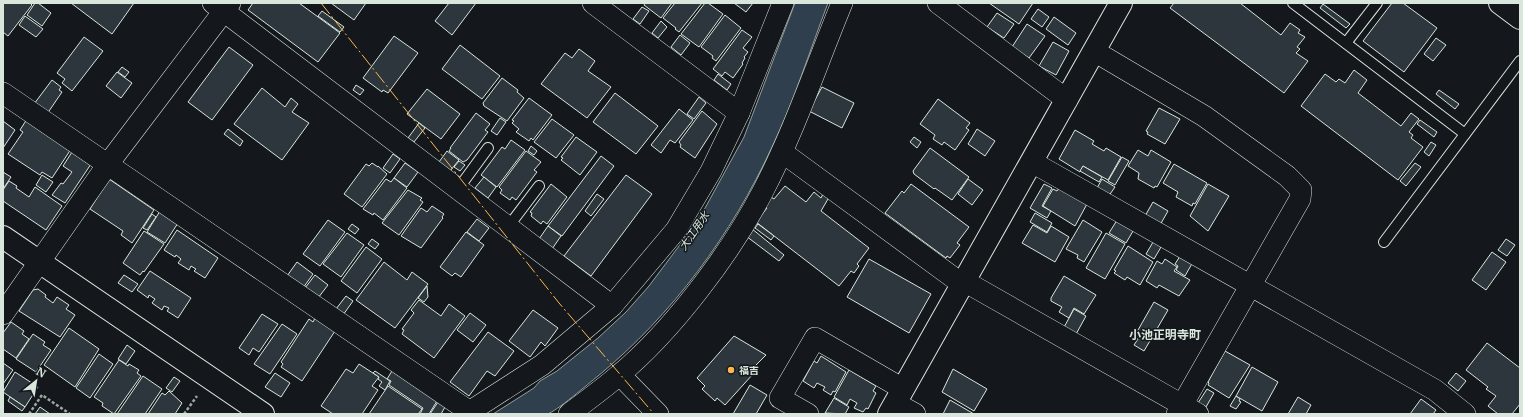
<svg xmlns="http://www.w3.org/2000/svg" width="1523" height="417" font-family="Merriweather,'Noto Sans JP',serif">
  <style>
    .water { fill: #2f3f4d; stroke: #939e99 }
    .building { fill: #2c363c; stroke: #d8e6dc }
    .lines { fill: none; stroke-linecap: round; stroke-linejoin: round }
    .service-casing { stroke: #d8e6dc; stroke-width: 12 }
    .minor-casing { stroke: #d8e6dc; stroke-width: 22 }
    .tertiary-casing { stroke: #d8e6dc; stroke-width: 24 }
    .secondary-casing { stroke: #d8e6dc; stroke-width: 24 }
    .path { stroke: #9da8a2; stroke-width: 2.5; stroke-dasharray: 3 2; stroke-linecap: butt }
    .service { stroke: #14181c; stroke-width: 10 }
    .minor { stroke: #14181c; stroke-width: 21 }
    .tertiary { stroke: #14181c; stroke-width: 22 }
    .secondary { stroke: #14181c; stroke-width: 22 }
    .power { stroke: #ffb74d; stroke-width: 1; stroke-dasharray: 14 3 2 3; stroke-linecap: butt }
    .poi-dot { fill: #ffb74d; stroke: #14181c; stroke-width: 1.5 }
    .labels { text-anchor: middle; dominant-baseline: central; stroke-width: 3; stroke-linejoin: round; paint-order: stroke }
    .poi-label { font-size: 10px; font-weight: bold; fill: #d8e6dc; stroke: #14181c; text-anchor: start }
    .water-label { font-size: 11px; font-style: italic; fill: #d8e6dc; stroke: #14181c }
    .quarter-label { font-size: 12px; font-weight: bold; fill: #d8e6dc; stroke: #14181c }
  </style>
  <rect width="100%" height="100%" fill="#14181c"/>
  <!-- water -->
  <path class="water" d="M795 3H828C810 50 794 101 772 147 732 234 672 315 598 376 589 383 556 412 547 414 532 417 509 414 493 414L534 388 540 381 557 371 598 338 626 312 649 286 682 242 704 210 744 137Z"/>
  <!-- building -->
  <g class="building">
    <polygon points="3,3 30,3 32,5 8,36 3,32"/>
    <polygon points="35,3 38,3 51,13 42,26 27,15"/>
    <polygon points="71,3 134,3 112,34"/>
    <polygon points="253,3 299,3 340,33 318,62 248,10"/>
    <polygon points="331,3 366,3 354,20"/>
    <polygon points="449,3 476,3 452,35 435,21"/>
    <polygon points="645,3 672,3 661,18 644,5"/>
    <polygon points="675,3 702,3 679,32 675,29 676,28 663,18"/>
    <polygon points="705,3 708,3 723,14 699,47 681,34"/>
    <polygon points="734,3 753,3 746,12"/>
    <polygon points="989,3 1033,3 1019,24"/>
    <polygon points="1174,3 1240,3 1281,35 1290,23 1300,30 1298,33 1305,37 1297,47 1300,49 1296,53 1308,61 1284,93 1170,8"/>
    <polygon points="1392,3 1403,3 1437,28 1404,72 1363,41"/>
    <polygon points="1323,4 1350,24 1346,28 1320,8"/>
    <polygon points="642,7 649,11 640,24 633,19"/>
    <polygon points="1038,9 1049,17 1042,27 1031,19"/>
    <polygon points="322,11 344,27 340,32 318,16"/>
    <polygon points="997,13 1014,24 1004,38 987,27"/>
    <polygon points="725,15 741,28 716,61 712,58 713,56 701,47"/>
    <polygon points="25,16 43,29 36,37 19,25"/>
    <polygon points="1054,17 1076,33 1068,45 1046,29"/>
    <polygon points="661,21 667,27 658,38 652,33"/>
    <polygon points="1027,24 1045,36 1029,58 1012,47"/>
    <polygon points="742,30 752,37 743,48 748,52 744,57 745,58 742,63 743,64 733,78 725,72 722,76 713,69"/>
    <polygon points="680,35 690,43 681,55 671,47"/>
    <polygon points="394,36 418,53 388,93 383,90 382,92 363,78"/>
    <polygon points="84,37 103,51 72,91 62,83 65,79 57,73"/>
    <polygon points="1436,38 1446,45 1433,61 1424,54"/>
    <polygon points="1053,42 1069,51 1056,75 1039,66"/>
    <polygon points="460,45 500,76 482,99 442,69"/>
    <polygon points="229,47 253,65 212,120 188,102"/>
    <polygon points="579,49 595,61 588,71 611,87 587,118 541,84 565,53 572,58"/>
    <polygon points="122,67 129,72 125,77 118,72"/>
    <polygon points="1354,70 1367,80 1358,93 1401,126 1411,113 1419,119 1409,132 1413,135 1411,138 1423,147 1398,180 1301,106 1325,74 1336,82 1339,79 1345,83"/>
    <polygon points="117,72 132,83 121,98 106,86"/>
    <polygon points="718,74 731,84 727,90 714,80"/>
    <polygon points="502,78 518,90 517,92 524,98 507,121 484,106 483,103"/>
    <polygon points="52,80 61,87 59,90 62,92 47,114 34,104"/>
    <polygon points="356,85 364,90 360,95 353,90"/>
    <polygon points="822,87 854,103 842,128 809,111"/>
    <polygon points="262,88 285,107 291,98 298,104 292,112 309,123 282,160 234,124"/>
    <polygon points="427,89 460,114 441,139 407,114"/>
    <polygon points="1439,90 1459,104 1455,109 1436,94"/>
    <polygon points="615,93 658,126 636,154 593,122"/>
    <polygon points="699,97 706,103 694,119 687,114"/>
    <polygon points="529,98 552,115 533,140 531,138 529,141 516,132 519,129 512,123 514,121 512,120"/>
    <polygon points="938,99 970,123 966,128 969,130 955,150 944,142 942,145 933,139 935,135 920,124"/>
    <polygon points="1159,108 1180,119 1165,144 1147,134 1148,132 1146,131"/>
    <polygon points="679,109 693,120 675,143 670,140 661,153 651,145"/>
    <polygon points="702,111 717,124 695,158 680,147 681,145 679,142"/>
    <polygon points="476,113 490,124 485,130 488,132 467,160 463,162 449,151 451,148 450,148"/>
    <polygon points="500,118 506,122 497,135 491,131"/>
    <polygon points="27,119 71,149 52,178 42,172 40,175 8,154 23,132 20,130"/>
    <polygon points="552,119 574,135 556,158 534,142"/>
    <polygon points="1420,120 1437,132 1434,137 1417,124"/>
    <polygon points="3,121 15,130 3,148"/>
    <polygon points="419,123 425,128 414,142 408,138"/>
    <polygon points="228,129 243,141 240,146 224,134"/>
    <polygon points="977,129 995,141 985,156 968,144"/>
    <polygon points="1075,130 1094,141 1092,144 1104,151 1106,148 1121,157 1108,180 1083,166 1080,172 1059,159"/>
    <polygon points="576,137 597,152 580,175 561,160 563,158 561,157"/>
    <polygon points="914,137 921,142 917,148 910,142"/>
    <polygon points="511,140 525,150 497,187 481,175 502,147 505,149"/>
    <polygon points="1431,142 1436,145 1429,156 1424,152"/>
    <polygon points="531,146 537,151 534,155 528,151"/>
    <polygon points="930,148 969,177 952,200 935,188 934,189 914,174 913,171"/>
    <polygon points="1138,150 1148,156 1151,150 1171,162 1157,187 1155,186 1154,188 1138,179 1139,173 1128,166"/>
    <polygon points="447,151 459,160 450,171 439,162"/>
    <polygon points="526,151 541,162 534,170 537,172 516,200 512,197 510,200 500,193 502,190 499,187"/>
    <polygon points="72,152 91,164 65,203 52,195 61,183 63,184 72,172 63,166"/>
    <polygon points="393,154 400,159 390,173 383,168"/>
    <polygon points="601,156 614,166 562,236 548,226"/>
    <polygon points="1122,157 1129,161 1115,185 1108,181"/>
    <polygon points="459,161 465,165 460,171 454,167"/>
    <polygon points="372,163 378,167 378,166 387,174 362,207 344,194 366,164 369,166"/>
    <polygon points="405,163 418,172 407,187 394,178"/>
    <polygon points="1415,163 1421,167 1406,186 1400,181"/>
    <polygon points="1174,164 1207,183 1195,204 1193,203 1192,206 1176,197 1178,192 1163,183"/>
    <polygon points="1083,166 1102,177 1099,182 1080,171"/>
    <polygon points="3,172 11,177 3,189"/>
    <polygon points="42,175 53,182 46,192 36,185"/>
    <polygon points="626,175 652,194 591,276 564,256"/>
    <polygon points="484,177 496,187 488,198 475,188"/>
    <polygon points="394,178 407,188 383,220 374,213 373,215 363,209 386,179 391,182"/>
    <polygon points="109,179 154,210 132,243 121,235 123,231 90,209"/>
    <polygon points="968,179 983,190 972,205 958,194"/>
    <polygon points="1102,179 1115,187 1108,197 1096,190"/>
    <polygon points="9,181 17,186 16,188 29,197 35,187 62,206 46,230 3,201 3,190"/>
    <polygon points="551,184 567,197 547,224 543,221 541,224 531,216 532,213 530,212"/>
    <polygon points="911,184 969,227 957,243 960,245 950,258 947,256 946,258 885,213 902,191 904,193"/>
    <polygon points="1044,184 1052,188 1042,206 1051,211 1047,218 1030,208"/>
    <polygon points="1208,184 1229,196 1208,231 1190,216"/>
    <polygon points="785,186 806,202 814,192 821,198 823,194 828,199 821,211 869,248 857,264 859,266 854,273 851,271 839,286 756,222 767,208 764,206 771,197 774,199"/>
    <polygon points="1059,188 1087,204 1075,226 1043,206 1053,189 1057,191"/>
    <polygon points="408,190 422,198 420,200 423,202 399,235 382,223"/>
    <polygon points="597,194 604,199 591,216 585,211"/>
    <polygon points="1153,202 1168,211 1160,225 1145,216"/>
    <polygon points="432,206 444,214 442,217 443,218 421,248 401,236 421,208 427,212"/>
    <polygon points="160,211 178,223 165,243 147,232"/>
    <polygon points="1035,213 1052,223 1047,232 1030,222"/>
    <polygon points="152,214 156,217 147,230 143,228"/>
    <polygon points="1119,217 1136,226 1126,243 1109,233"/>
    <polygon points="477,219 489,228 479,241 467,232"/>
    <polygon points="328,220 345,232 320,266 303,254"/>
    <polygon points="1083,220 1102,232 1084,262 1077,258 1078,255 1066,249"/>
    <polygon points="352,224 359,229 355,234 348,229"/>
    <polygon points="758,224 774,236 771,240 755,228"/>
    <polygon points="1033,225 1047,233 1051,226 1069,237 1055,262 1022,243"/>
    <polygon points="548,226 561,236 552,249 539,239"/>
    <polygon points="751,228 784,255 779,261 746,236"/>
    <polygon points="177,230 218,258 205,278 194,271 196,269 191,266 189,270 178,263 181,259 176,255 175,257 164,250"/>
    <polygon points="144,231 164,244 144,272 143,271 140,275 123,263"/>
    <polygon points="466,232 484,245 461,277 455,273 452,276 440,267"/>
    <polygon points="347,233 364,245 341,277 323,264"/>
    <polygon points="1106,233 1125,244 1105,279 1086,268"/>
    <polygon points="1156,237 1164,242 1154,259 1146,254"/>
    <polygon points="372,239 379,244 375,249 368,244"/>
    <polygon points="1506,239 1515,245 1507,256 1498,250"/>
    <polygon points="1128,246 1153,262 1140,285 1127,277 1125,280 1114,273 1116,271 1114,270"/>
    <polygon points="366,247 382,259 357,293 341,281"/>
    <polygon points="1492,252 1506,262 1486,290 1472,280"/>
    <polygon points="1182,253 1194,260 1185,276 1176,270 1178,266 1175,264"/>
    <polygon points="869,259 931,294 909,333 847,297"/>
    <polygon points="1165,259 1177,267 1174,271 1190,280 1179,296 1159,285 1157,288 1146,281 1157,261 1162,264"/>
    <polygon points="297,262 313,274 303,288 287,276"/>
    <polygon points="384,262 407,280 412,272 428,284 395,328 356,300"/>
    <polygon points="150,271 191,298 178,318 167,311 169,308 164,306 162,310 152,303 155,299 149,295 148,298 137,290"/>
    <polygon points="124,275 138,284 132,292 118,283"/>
    <polygon points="315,275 328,285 318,298 305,288"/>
    <polygon points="1064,276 1096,295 1084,314 1074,308 1069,318 1059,312 1062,307 1051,301 1051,298"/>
    <polygon points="427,286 428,297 424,302 418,298"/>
    <polygon points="38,289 46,295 45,297 53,303 57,297 69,305 66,309 75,315 60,337 19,311 33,290"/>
    <polygon points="346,296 353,301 343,315 336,309"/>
    <polygon points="419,300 441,316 449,304 465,316 434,358 402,334 404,330 402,329 414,313 411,310"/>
    <polygon points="1154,302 1168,310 1144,351 1134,345 1138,339 1134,337"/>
    <polygon points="1074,309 1086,316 1075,336 1063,329"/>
    <polygon points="533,310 558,328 545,346 541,342 530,357 509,341"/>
    <polygon points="470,313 486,325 473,342 457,330"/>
    <polygon points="262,314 278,324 259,352 253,348 249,355 239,348"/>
    <polygon points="315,318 335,331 302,381 281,367 283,364 281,362 309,319 313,322"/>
    <polygon points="11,322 24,331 22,334 29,339 16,358 3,349 3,333"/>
    <polygon points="282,324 297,334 270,374 254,364"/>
    <polygon points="69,328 99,349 75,387 44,365"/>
    <polygon points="488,332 514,351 495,376 487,371 469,396 450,382"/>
    <polygon points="33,334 45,342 43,345 51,350 36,372 16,359"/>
    <polygon points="734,336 766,355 750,371 753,374 725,405 717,398 715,401 702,389 705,386 697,378"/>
    <polygon points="1487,343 1520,368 1520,404 1512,414 1498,414 1488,406 1496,396 1486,389 1488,387 1466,370"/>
    <polygon points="127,345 135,351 126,364 118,359"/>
    <polygon points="1225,351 1250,365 1229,398 1208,385 1209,383 1208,382"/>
    <polygon points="99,354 113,364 90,398 76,388"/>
    <polygon points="821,356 846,372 835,392 833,391 831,395 823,390 825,387 817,383 814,388 803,381 814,361 817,363"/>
    <polygon points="119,360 128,366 129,364 139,370 137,373 141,376 114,414 102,406 103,403 94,397"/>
    <polygon points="3,363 13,370 3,384"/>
    <polygon points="359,364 379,377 372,386 378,390 362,414 333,414 321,406 346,369 353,373"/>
    <polygon points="1252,367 1278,382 1262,411 1236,396"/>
    <polygon points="953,369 987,389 974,411 942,392"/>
    <polygon points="849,370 876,386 873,391 876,393 868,409 866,408 863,412 854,408 857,403 850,399 847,405 834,397"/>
    <polygon points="375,371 390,381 385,390 379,386 382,382 378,379 379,377 373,373"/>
    <polygon points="392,371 437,401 429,414 420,414 423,408 389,385 391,381 387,379"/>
    <polygon points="15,372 38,387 25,407 3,392"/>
    <polygon points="275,373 290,383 281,397 265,387"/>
    <polygon points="1456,373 1466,381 1458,391 1448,383"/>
    <polygon points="143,376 162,389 145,414 117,414"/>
    <polygon points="174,377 180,381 172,392 166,388"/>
    <polygon points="750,385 767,395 756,414 733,414"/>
    <polygon points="388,386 422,409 418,414 369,414"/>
    <polygon points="1207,389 1214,393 1206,407 1198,403"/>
    <polygon points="169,391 182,403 175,414 148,414 162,393 165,395"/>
    <polygon points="1236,396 1240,399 1239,401 1241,402 1236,409 1230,406"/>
    <polygon points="10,397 25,407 22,411 8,401"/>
    <polygon points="1298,397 1311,405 1306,414 1288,414"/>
    <polygon points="834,398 849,407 845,414 825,413"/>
    <polygon points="1421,399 1436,410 1433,414 1410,414"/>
    <polygon points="950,400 974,414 943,414"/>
    <polygon points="438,402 445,407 441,414 430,414"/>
    <polygon points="40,407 50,414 35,414"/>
  </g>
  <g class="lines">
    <defs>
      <g id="service">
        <polyline points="1293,3 1465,134"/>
        <polyline points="1346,43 1377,3"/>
        <polyline points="458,189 488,148"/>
        <polyline points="508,227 539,186"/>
        <polyline points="1384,242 1520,61"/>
      </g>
      <g id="minor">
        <polyline points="213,3 612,306"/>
        <polyline points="593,3 739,113"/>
        <polyline points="938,3 1067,100"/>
        <polyline points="1094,51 1204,116 1287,176 1301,190 1300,199 1177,414"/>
        <polyline points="3,93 470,412"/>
        <polyline points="782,152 962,284"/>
        <polyline points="1032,162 1435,390 1465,414"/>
        <polyline points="964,281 1198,414"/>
        <polyline points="3,314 108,164 230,3"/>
        <polyline points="620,375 658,414"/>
        <polyline points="895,403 915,414"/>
        <polyline points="466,414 542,365 612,306 676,230 711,171 739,113 783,3"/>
        <path d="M569 414C586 401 603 389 619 375 672 331 730 254 762 193 794 132 816 66 842 3"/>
        <polyline points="808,414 780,398 815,338 903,389"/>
      </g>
      <g id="tertiary">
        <polyline points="3,237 263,414"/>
        <polyline points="889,414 1121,3"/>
      </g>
      <polyline id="secondary" points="1500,3 1520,18"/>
    </defs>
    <!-- service casing -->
    <use href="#service" class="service-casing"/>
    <!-- minor casing -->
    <use href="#minor" class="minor-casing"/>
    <!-- tertiary casing -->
    <use href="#tertiary" class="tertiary-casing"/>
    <!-- secondary casing -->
    <use href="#secondary" class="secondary-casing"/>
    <!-- path -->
    <g class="path">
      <polyline points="29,414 42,395 70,414"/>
      <polyline points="184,414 197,396"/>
    </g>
    <!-- service -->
    <use href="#service" class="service"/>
    <!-- minor -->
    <use href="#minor" class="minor"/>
    <!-- tertiary -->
    <use href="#tertiary" class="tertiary"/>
    <!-- secondary -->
    <use href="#secondary" class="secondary"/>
    <!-- power -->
    <polyline class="power" points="321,3 559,303 654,414"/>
  </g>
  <!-- markers -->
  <circle class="poi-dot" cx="731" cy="370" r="4"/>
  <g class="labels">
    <!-- poi labels -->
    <g class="poi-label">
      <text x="739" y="370">福吉</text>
    </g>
    <!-- water labels -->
    <g class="water-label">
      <text transform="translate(694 231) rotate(-55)">大江用水</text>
    </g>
    <!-- quarter labels -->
    <g class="quarter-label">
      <text x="1165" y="334">小池正明寺町</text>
    </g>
  </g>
  <!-- border -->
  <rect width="1523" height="417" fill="none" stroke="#d8e6dc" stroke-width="8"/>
  <!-- north arrow -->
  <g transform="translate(36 381) rotate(30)" stroke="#14181c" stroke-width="3" paint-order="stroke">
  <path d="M0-3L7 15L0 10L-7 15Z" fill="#d8e6dc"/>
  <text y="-6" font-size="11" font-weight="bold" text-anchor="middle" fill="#d8e6dc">N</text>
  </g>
</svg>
